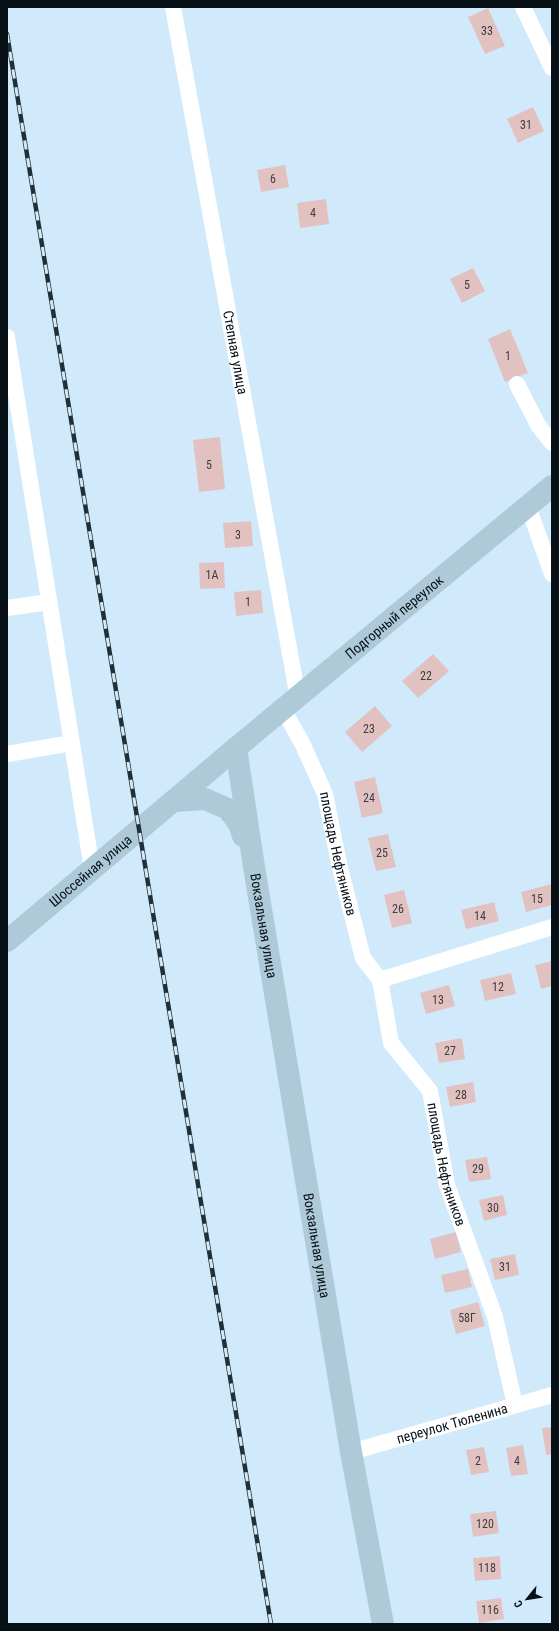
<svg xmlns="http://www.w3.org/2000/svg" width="559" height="1631" font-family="'Roboto Condensed',sans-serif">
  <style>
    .building { fill: #e2c2c1 }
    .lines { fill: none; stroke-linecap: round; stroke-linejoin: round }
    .street { stroke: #fff; stroke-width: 16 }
    .secondary { stroke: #aecad9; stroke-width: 22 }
    .rail-casing { stroke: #232f36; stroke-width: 4.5 }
    .rail { stroke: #d0eafb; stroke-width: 3; stroke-dasharray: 9; stroke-linecap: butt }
    .labels { text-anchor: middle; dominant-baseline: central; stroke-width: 4; stroke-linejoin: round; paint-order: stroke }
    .number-label { font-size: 12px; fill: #3e3c41 }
    .street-label { font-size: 14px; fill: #071016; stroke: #d0eafb }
  </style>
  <rect width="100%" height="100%" fill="#d0eafb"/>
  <!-- building -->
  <g class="building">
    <polygon points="488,8 505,46 485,54 468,17"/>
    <polygon points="533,107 544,131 518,143 507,119"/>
    <polygon points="285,165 289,187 261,192 257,170"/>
    <polygon points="326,199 329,224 300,228 297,203"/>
    <polygon points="473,268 485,291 462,303 450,279"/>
    <polygon points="510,329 528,373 505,382 488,339"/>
    <polygon points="220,437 225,489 199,492 193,440"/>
    <polygon points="251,521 253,546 225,548 223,523"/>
    <polygon points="224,562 225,588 200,589 199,563"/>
    <polygon points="261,590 263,613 236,616 234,592"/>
    <polygon points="433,654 449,671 418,698 402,681"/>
    <polygon points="375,706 392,726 362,752 345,732"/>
    <polygon points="375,777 383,813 362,818 354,782"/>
    <polygon points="388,834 396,867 376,871 368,838"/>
    <polygon points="552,884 552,905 526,912 521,892"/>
    <polygon points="404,890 412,923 392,928 384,895"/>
    <polygon points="494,902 499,921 466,929 461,910"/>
    <polygon points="552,961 552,986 541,989 535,965"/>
    <polygon points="511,973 516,994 485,1001 480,980"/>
    <polygon points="449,985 455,1006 426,1014 420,993"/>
    <polygon points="462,1038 465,1059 439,1063 435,1043"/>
    <polygon points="473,1082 476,1102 450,1107 446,1087"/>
    <polygon points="487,1157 491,1179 469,1182 465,1160"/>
    <polygon points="503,1195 507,1215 484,1221 479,1200"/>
    <polygon points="456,1232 461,1252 435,1259 430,1239"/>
    <polygon points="515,1254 519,1275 495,1280 490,1259"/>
    <polygon points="468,1269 472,1287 445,1293 441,1275"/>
    <polygon points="478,1302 485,1326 456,1334 450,1310"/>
    <polygon points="552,1427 552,1454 546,1455 542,1428"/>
    <polygon points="523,1445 528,1474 511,1476 506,1448"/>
    <polygon points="484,1447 489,1472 471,1475 466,1450"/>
    <polygon points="496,1511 499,1533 473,1537 470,1514"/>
    <polygon points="500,1556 501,1579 475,1581 473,1558"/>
    <polygon points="501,1598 504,1619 479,1623 476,1601"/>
  </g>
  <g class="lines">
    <!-- street -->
    <g class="street">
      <path id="s1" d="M173 7 298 698"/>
      <polyline points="523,7 552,68"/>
      <polyline points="7,337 92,869"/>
      <polyline points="517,384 538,425 552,443"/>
      <polyline points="528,506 552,574"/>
      <polyline points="7,608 49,602"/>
      <path id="s2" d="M283 709 302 743 325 794 340 868 363 958 380 980 391 1043 430 1091 447 1185 495 1317 515 1405"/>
      <polyline points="7,754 72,743"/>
      <polyline points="380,980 552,927"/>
      <path id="s3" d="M351 1452 552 1395"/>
    </g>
    <!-- secondary -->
    <g class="secondary">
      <path id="s4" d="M236 748 254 867 351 1452 383 1624"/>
      <polyline points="174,801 205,799 228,809 239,824 243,836"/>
      <path id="s5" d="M7 941 236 748 552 486"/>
    </g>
    <defs>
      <polyline id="rail" points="7,34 271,1624"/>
    </defs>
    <!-- rail casing -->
    <use href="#rail" class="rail-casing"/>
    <!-- rail -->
    <use href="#rail" class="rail"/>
  </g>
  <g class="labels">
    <!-- number labels -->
    <g class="number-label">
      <text x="487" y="31">33</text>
      <text x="526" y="125">31</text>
      <text x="273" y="179">6</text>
      <text x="313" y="213">4</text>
      <text x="467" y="285">5</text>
      <text x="508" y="356">1</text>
      <text x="209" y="465">5</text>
      <text x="238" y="535">3</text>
      <text x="212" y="575">1А</text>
      <text x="248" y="602">1</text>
      <text x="426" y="676">22</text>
      <text x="369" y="729">23</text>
      <text x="369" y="798">24</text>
      <text x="382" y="853">25</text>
      <text x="537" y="899">15</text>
      <text x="398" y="909">26</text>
      <text x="480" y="916">14</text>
      <text x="498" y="987">12</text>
      <text x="438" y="1000">13</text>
      <text x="450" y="1051">27</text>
      <text x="461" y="1095">28</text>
      <text x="478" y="1169">29</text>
      <text x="493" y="1208">30</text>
      <text x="505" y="1267">31</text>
      <text x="467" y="1318">58Г</text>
      <text x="478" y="1461">2</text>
      <text x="517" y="1461">4</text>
      <text x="485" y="1524">120</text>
      <text x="487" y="1568">118</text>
      <text x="490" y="1610">116</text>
    </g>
    <!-- street labels -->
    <g class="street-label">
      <text stroke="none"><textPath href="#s1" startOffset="351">Степная улица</textPath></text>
      <text stroke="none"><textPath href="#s5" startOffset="505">Подгорный переулок</textPath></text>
      <text stroke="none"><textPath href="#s2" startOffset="156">площадь Нефтяников</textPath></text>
      <text stroke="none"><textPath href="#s5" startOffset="109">Шоссейная улица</textPath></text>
      <text stroke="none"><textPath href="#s4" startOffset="180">Вокзальная улица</textPath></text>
      <text stroke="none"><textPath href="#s2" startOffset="492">площадь Нефтяников</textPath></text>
      <text stroke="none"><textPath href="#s4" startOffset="504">Вокзальная улица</textPath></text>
      <text stroke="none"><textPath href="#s3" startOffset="105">переулок Тюленина</textPath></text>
    </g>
  </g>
  <!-- border -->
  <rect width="559" height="1631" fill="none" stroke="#071016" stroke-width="16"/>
  <!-- north arrow -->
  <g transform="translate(527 1599) rotate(240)" stroke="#d0eafb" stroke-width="3" paint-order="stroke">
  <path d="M0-3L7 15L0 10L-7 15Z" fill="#071016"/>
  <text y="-6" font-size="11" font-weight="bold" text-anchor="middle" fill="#071016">С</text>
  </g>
</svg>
